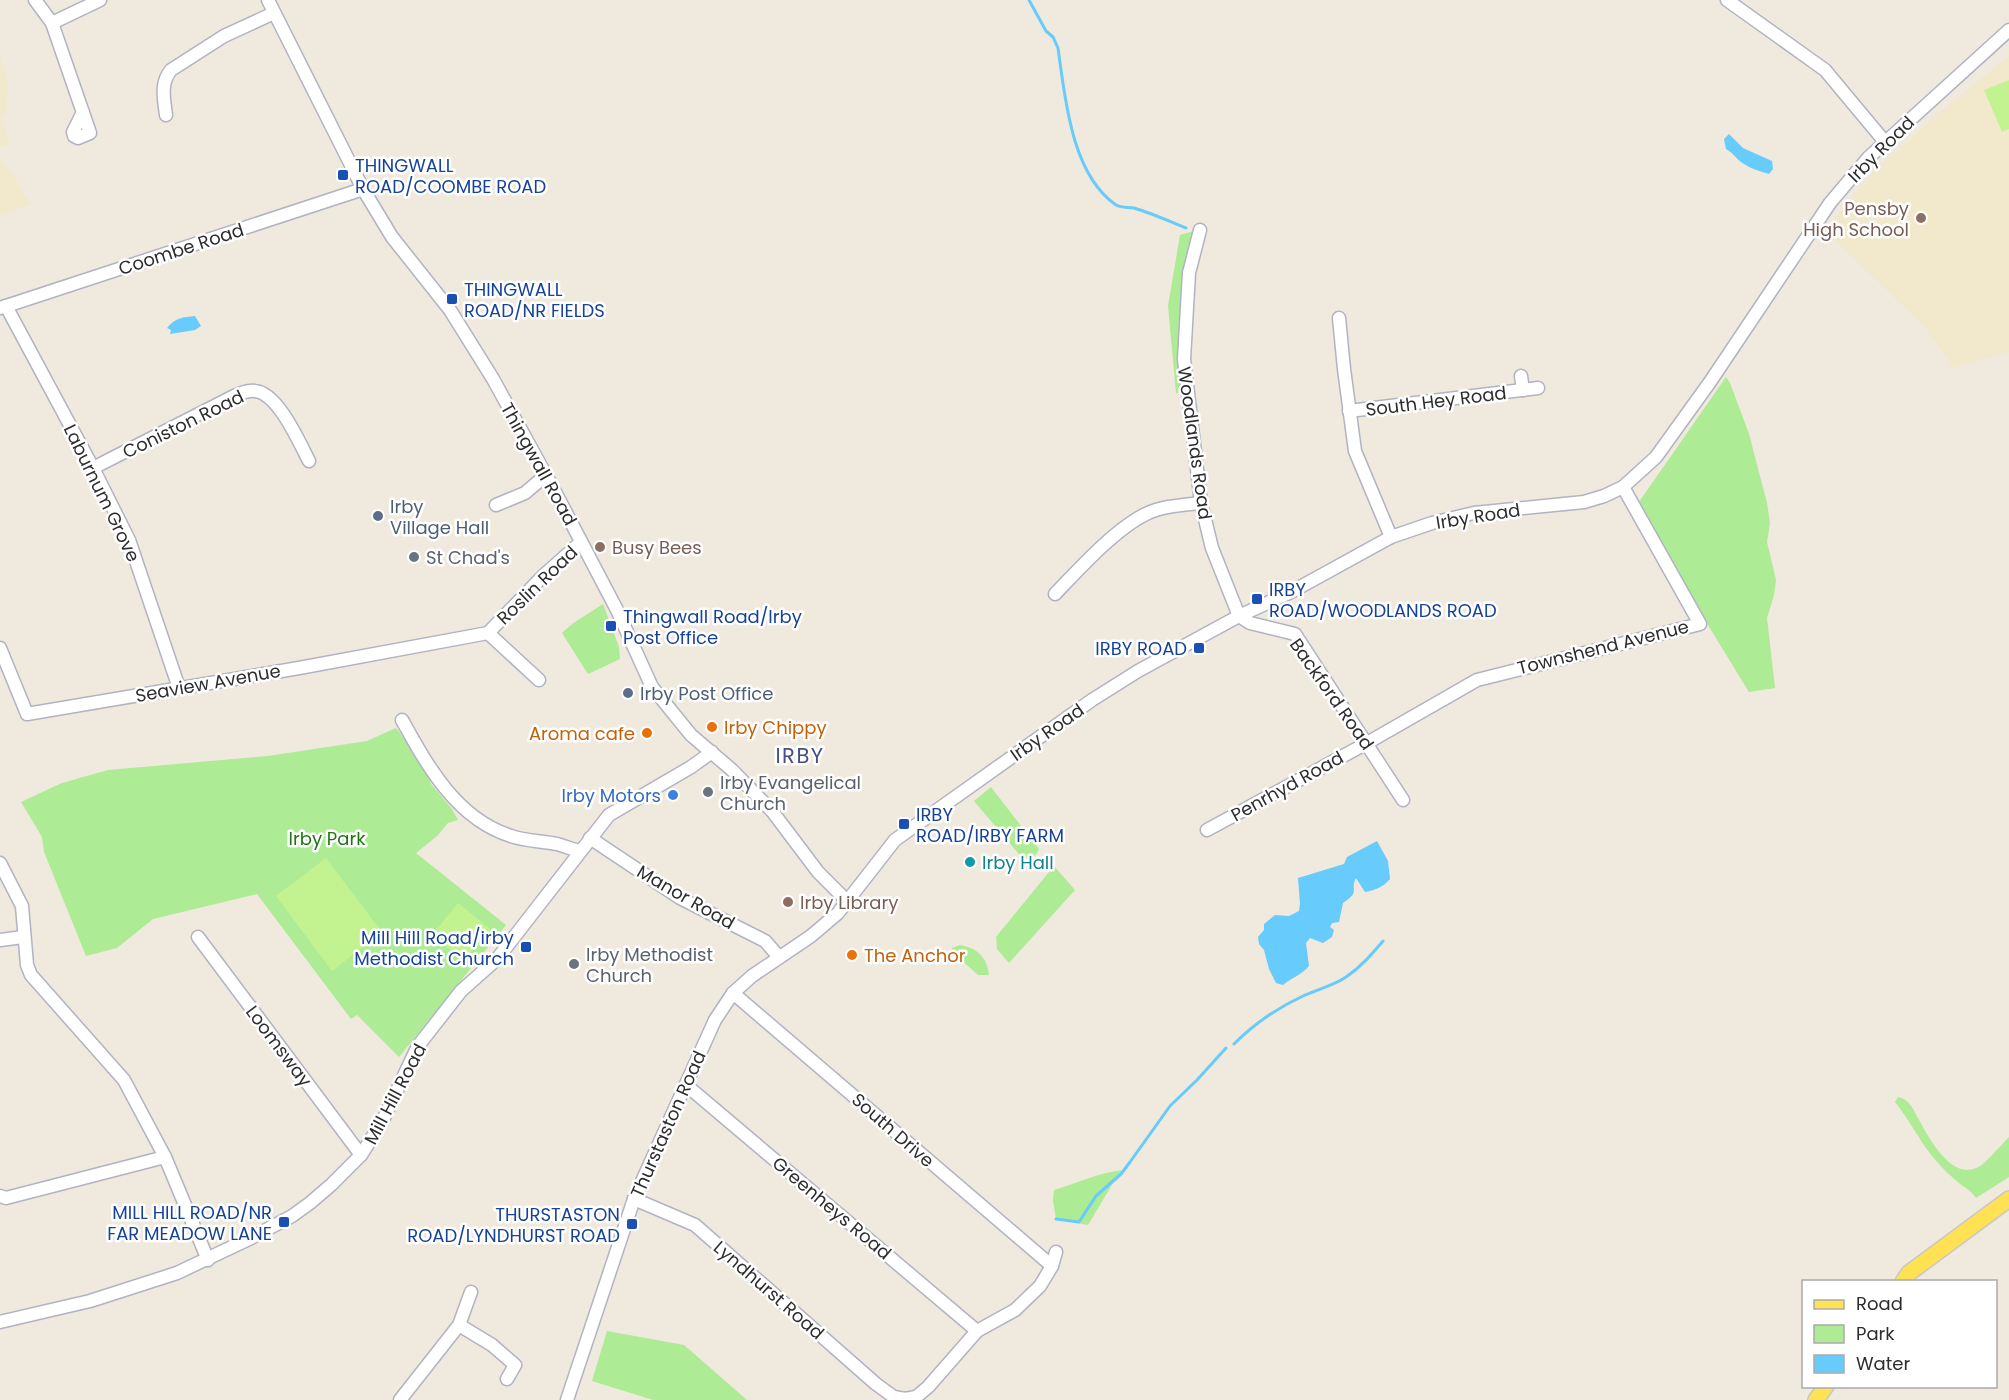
<svg xmlns="http://www.w3.org/2000/svg" width="2009" height="1400" font-family="Poppins,sans-serif">
  <style>
    .education { fill: #f2e8cc }
    .green { fill: #adeb95 }
    .pitch { fill: #c3f390 }
    .water { fill: #67cbfb }
    .lines { fill: none; stroke-linecap: round; stroke-linejoin: round }
    .stream { stroke: #67cbfb; stroke-width: 3 }
    .minor-casing { stroke: #b2b3c2; stroke-width: 15 }
    .major-casing { stroke: #c8c8c8; stroke-width: 18 }
    .minor { stroke: #fff; stroke-width: 12 }
    .major { stroke: #ffe253; stroke-width: 15 }
    .transit-dot { fill: #1a4fb4; stroke: #fff; stroke-width: 2 }
    .education-dot { fill: #8d6e63; stroke: #fff; stroke-width: 2 }
    .service-dot { fill: #5c6f8a; stroke: #fff; stroke-width: 2 }
    .worship-dot { fill: #6b7280; stroke: #fff; stroke-width: 2 }
    .food-dot { fill: #e8710a; stroke: #fff; stroke-width: 2 }
    .shop-dot { fill: #3f7fe0; stroke: #fff; stroke-width: 2 }
    .culture-dot { fill: #0f9aa8; stroke: #fff; stroke-width: 2 }
    .labels { text-anchor: middle; dominant-baseline: central; stroke-width: 5; stroke-linejoin: round; paint-order: stroke }
    .street-label { font-size: 18px; fill: #2d2d2d; stroke: #fff }
    .transit-label { font-size: 18px; fill: #164399; stroke: #fff; text-anchor: start }
    .education-label { font-size: 18px; fill: #785e54; stroke: #fff; text-anchor: start }
    .service-label { font-size: 18px; fill: #4e5e75; stroke: #fff; text-anchor: start }
    .worship-label { font-size: 18px; fill: #5b616d; stroke: #fff; text-anchor: start }
    .food-label { font-size: 18px; fill: #c56008; stroke: #fff; text-anchor: start }
    .shop-label { font-size: 18px; fill: #366cbe; stroke: #fff; text-anchor: end }
    .park-label { font-size: 18px; fill: #217413; stroke: #fff }
    .culture-label { font-size: 18px; fill: #0d838f; stroke: #fff; text-anchor: start }
    .quarter-label { font-size: 21px; letter-spacing: 1.5px; fill: #474e83; stroke: #fff }
  </style>
  <rect width="100%" height="100%" fill="#efe9de"/>
  <!-- education -->
  <g class="education">
    <polygon points="0,56 8,81 6,114 2,116 9,144 0,147"/>
    <polygon points="2009,56 2009,352 1948,369 1949,360 1924,326 1825,230 1874,171 1936,116"/>
    <polygon points="0,157 31,204 0,215"/>
  </g>
  <!-- green -->
  <g class="green">
    <polygon points="1197,230 1183,274 1183,392 1176,393 1168,306 1180,235"/>
    <polygon points="1726,377 1730,383 1749,434 1767,503 1770,523 1767,542 1776,580 1774,595 1767,618 1775,688 1749,692 1711,630 1639,502"/>
    <polygon points="603,604 619,647 620,659 588,674 562,633 572,624"/>
    <polygon points="396,728 426,766 431,784 452,809 458,820 448,823 437,836 416,853 506,925 399,1057 357,1015 351,1019 257,894 153,919 117,948 86,956 44,852 42,837 21,802 62,783 108,770 268,756 367,741"/>
    <polygon points="991,787 1039,849 1036,855 1023,859 974,801"/>
    <polygon points="1054,866 1075,890 1009,963 997,949 996,937"/>
    <path d="M960 945C978 948 987 958 989 975H978L951 951 952 948Z"/>
    <path d="M1898 1097C1910 1099 1914 1111 1919 1120 1931 1141 1954 1186 1983 1164 1992 1156 2001 1145 2009 1137V1177L1976 1198C1972 1192 1969 1190 1963 1186 1951 1177 1938 1164 1929 1152 1917 1136 1908 1118 1895 1102Z"/>
    <path d="M1124 1170 1116 1178 1088 1225 1056 1219 1053 1201 1054 1190C1078 1183 1100 1172 1124 1170Z"/>
    <polygon points="607,1331 684,1345 747,1400 653,1400 592,1381"/>
  </g>
  <!-- pitch -->
  <g class="pitch">
    <polygon points="2009,80 2009,129 2002,132 1984,90"/>
    <polygon points="326,858 382,932 332,971 276,896"/>
    <polygon points="458,903 490,929 464,961 432,935"/>
  </g>
  <!-- water -->
  <g class="water">
    <path d="M1729 134 1743 148 1772 161 1773 169 1769 174C1759 171 1749 168 1741 162 1735 157 1733 153 1726 149L1724 139Z"/>
    <path d="M195 316 201 326 195 330 170 334 171 330 167 328C175 318 183 317 195 316Z"/>
    <path d="M1377 841 1388 861 1390 879C1383 887 1376 890 1365 892L1356 878C1349 891 1362 890 1343 903L1339 922 1332 923 1330 927 1334 930 1332 937 1323 943 1310 938 1306 943 1309 966C1303 974 1291 978 1283 985L1276 983 1269 969 1264 950 1259 944 1258 937 1264 930V924L1275 915 1289 916 1299 911 1300 904 1298 878 1344 864 1347 857Z"/>
  </g>
  <g class="lines">
    <!-- stream -->
    <g class="stream">
      <path d="M1029 0 1046 31 1053 37 1058 48C1065 97 1071 174 1116 205 1121 208 1128 207 1134 208 1151 213 1169 221 1186 228"/>
      <path d="M1234 1044C1255 1023 1277 1008 1303 996 1318 989 1333 986 1346 977 1361 967 1372 954 1383 941"/>
      <polyline points="1056,1219 1079,1222 1096,1196 1121,1174 1130,1162 1170,1106 1197,1080 1226,1048"/>
    </g>
    <defs>
      <g id="minor">
        <polyline points="35,0 52,23 90,133 78,138 74,136 73,132 83,112"/>
        <polyline points="268,0 363,189 392,237 450,310 493,379 552,486 617,610 652,687 691,735 732,770 772,811 818,872 846,900"/>
        <polyline points="1727,0 1825,70 1885,142"/>
        <polyline points="52,23 100,0"/>
        <path d="M166 115C164 99 160 83 171 70L224 36 274 13"/>
        <polyline points="1200,230 1189,273 1184,359 1201,503 1212,548 1239,616 1250,623 1295,634 1403,800"/>
        <polyline points="6,306 93,468 129,540 179,688"/>
        <polyline points="0,308 363,189"/>
        <polyline points="1339,318 1344,369 1355,451 1391,537"/>
        <polyline points="1521,376 1523,390"/>
        <polyline points="1349,411 1538,388"/>
        <path d="M93 468 236 395C242 393 248 390 255 391 278 393 299 442 309 461"/>
        <polyline points="496,505 525,493 546,475"/>
        <path d="M1055 594C1079 569 1115 529 1146 514 1162 506 1183 505 1201 503"/>
        <polyline points="488,633 539,680"/>
        <polyline points="0,648 27,714 299,668 488,633 544,575 581,542"/>
        <path d="M402 720C428 767 457 819 511 836 525 841 542 841 557 844 564 846 572 849 579 851"/>
        <polyline points="1207,830 1367,743 1477,680 1700,624 1623,487"/>
        <polyline points="590,838 680,898 765,941 779,957"/>
        <polyline points="0,863 22,906 27,965 31,975 124,1080 165,1157 208,1260"/>
        <polyline points="198,937 361,1155"/>
        <polyline points="0,940 23,937"/>
        <polyline points="733,993 1052,1266"/>
        <polyline points="686,1085 977,1331"/>
        <polyline points="0,1196 6,1198 165,1157"/>
        <polyline points="634,1199 695,1225 876,1384 894,1397 905,1399 916,1397 928,1387 977,1331 1015,1310 1040,1286 1052,1266 1056,1252"/>
        <polyline points="0,1322 90,1301 177,1273 251,1238 292,1216 310,1203 331,1185 361,1155 382,1122 418,1046 461,991 497,959 609,815 691,767 712,752"/>
        <polyline points="459,1325 492,1345 515,1365 507,1379"/>
        <polyline points="400,1400 459,1325 471,1292"/>
        <polyline points="567,1400 634,1199 715,1020 733,993 752,976 811,936 838,913 895,840 1092,700 1138,671 1239,616 1291,592 1391,537 1432,523 1474,513 1584,502 1604,496 1623,487 1656,457 1710,382 1830,203 1868,158 2009,30"/>
      </g>
      <g id="major">
        <polyline points="1903,1282 1909,1273 2009,1199"/>
        <polyline points="1816,1400 1826,1386"/>
      </g>
    </defs>
    <!-- minor casing -->
    <use href="#minor" class="minor-casing"/>
    <!-- major casing -->
    <use href="#major" class="major-casing"/>
    <!-- minor -->
    <use href="#minor" class="minor"/>
    <!-- major -->
    <use href="#major" class="major"/>
  </g>
  <!-- markers -->
  <g class="transit-dot">
    <rect x="337" y="169" width="12" height="12" rx="3"/>
    <rect x="446" y="293" width="12" height="12" rx="3"/>
    <rect x="1251" y="593" width="12" height="12" rx="3"/>
    <rect x="605" y="620" width="12" height="12" rx="3"/>
    <rect x="1193" y="642" width="12" height="12" rx="3"/>
    <rect x="898" y="818" width="12" height="12" rx="3"/>
    <rect x="520" y="941" width="12" height="12" rx="3"/>
    <rect x="278" y="1216" width="12" height="12" rx="3"/>
    <rect x="626" y="1218" width="12" height="12" rx="3"/>
  </g>
  <g class="education-dot">
    <circle cx="1921" cy="218" r="6"/>
    <circle cx="600" cy="547" r="6"/>
    <circle cx="788" cy="902" r="6"/>
  </g>
  <g class="service-dot">
    <circle cx="378" cy="516" r="6"/>
    <circle cx="628" cy="693" r="6"/>
  </g>
  <g class="worship-dot">
    <circle cx="414" cy="557" r="6"/>
    <circle cx="708" cy="792" r="6"/>
    <circle cx="574" cy="964" r="6"/>
  </g>
  <g class="food-dot">
    <circle cx="712" cy="727" r="6"/>
    <circle cx="647" cy="733" r="6"/>
    <circle cx="852" cy="955" r="6"/>
  </g>
  <circle class="shop-dot" cx="673" cy="795" r="6"/>
  <circle class="culture-dot" cx="970" cy="862" r="6"/>
  <g class="labels">
    <!-- street labels -->
    <g class="street-label">
      <text transform="translate(1881 149) rotate(-45)">Irby Road</text>
      <text transform="translate(181 249) rotate(-18)">Coombe Road</text>
      <text transform="translate(1436 401) rotate(-7)">South Hey Road</text>
      <text transform="translate(183 424) rotate(-26)">Coniston Road</text>
      <text transform="translate(1195 443) rotate(82)">Woodlands Road</text>
      <text transform="translate(539 464) rotate(61)">Thingwall Road</text>
      <text transform="translate(102 493) rotate(64)">Laburnum Grove</text>
      <text transform="translate(1478 516) rotate(-9)">Irby Road</text>
      <text transform="translate(537 585) rotate(-44)">Roslin Road</text>
      <text transform="translate(1603 647) rotate(-14)">Townshend Avenue</text>
      <text transform="translate(208 683) rotate(-10)">Seaview Avenue</text>
      <text transform="translate(1332 694) rotate(55)">Backford Road</text>
      <text transform="translate(1047 732) rotate(-35)">Irby Road</text>
      <text transform="translate(1287 786) rotate(-29)">Penrhyd Road</text>
      <text transform="translate(686 897) rotate(30)">Manor Road</text>
      <text transform="translate(279 1046) rotate(53)">Loomsway</text>
      <text transform="translate(395 1094) rotate(-62)">Mill Hill Road</text>
      <text transform="translate(668 1124) rotate(-66)">Thurstaston Road</text>
      <text transform="translate(893 1130) rotate(41)">South Drive</text>
      <text transform="translate(832 1208) rotate(40)">Greenheys Road</text>
      <text transform="translate(769 1290) rotate(41)">Lyndhurst Road</text>
    </g>
    <!-- transit labels -->
    <g class="transit-label">
      <text x="355" y="165">THINGWALL<tspan x="355" dy="21">ROAD/COOMBE ROAD</tspan></text>
      <text x="464" y="289">THINGWALL<tspan x="464" dy="21">ROAD/NR FIELDS</tspan></text>
      <text x="1269" y="589">IRBY<tspan x="1269" dy="21">ROAD/WOODLANDS ROAD</tspan></text>
      <text x="623" y="616">Thingwall Road/Irby<tspan x="623" dy="21">Post Office</tspan></text>
      <text x="1187" y="648" text-anchor="end">IRBY ROAD</text>
      <text x="916" y="814">IRBY<tspan x="916" dy="21">ROAD/IRBY FARM</tspan></text>
      <text x="514" y="937" text-anchor="end">Mill Hill Road/irby<tspan x="514" dy="21">Methodist Church</tspan></text>
      <text x="272" y="1212" text-anchor="end">MILL HILL ROAD/NR<tspan x="272" dy="21">FAR MEADOW LANE</tspan></text>
      <text x="620" y="1214" text-anchor="end">THURSTASTON<tspan x="620" dy="21">ROAD/LYNDHURST ROAD</tspan></text>
    </g>
    <!-- education labels -->
    <g class="education-label">
      <text x="1909" y="208" text-anchor="end">Pensby<tspan x="1909" dy="21">High School</tspan></text>
      <text x="612" y="547">Busy Bees</text>
      <text x="800" y="902">Irby Library</text>
    </g>
    <!-- service labels -->
    <g class="service-label">
      <text x="390" y="506">Irby<tspan x="390" dy="21">Village Hall</tspan></text>
      <text x="640" y="693">Irby Post Office</text>
    </g>
    <!-- worship labels -->
    <g class="worship-label">
      <text x="426" y="557">St Chad's</text>
      <text x="720" y="782">Irby Evangelical<tspan x="720" dy="21">Church</tspan></text>
      <text x="586" y="954">Irby Methodist<tspan x="586" dy="21">Church</tspan></text>
    </g>
    <!-- food labels -->
    <g class="food-label">
      <text x="724" y="727">Irby Chippy</text>
      <text x="635" y="733" text-anchor="end">Aroma cafe</text>
      <text x="864" y="955">The Anchor</text>
    </g>
    <!-- shop labels -->
    <g class="shop-label">
      <text x="661" y="795">Irby Motors</text>
    </g>
    <!-- park labels -->
    <g class="park-label">
      <text x="327" y="838">Irby Park</text>
    </g>
    <!-- culture labels -->
    <g class="culture-label">
      <text x="982" y="862">Irby Hall</text>
    </g>
    <!-- quarter labels -->
    <g class="quarter-label">
      <text x="800" y="755">IRBY</text>
    </g>
  </g>
  <!-- legend -->
  <rect x="1802" y="1280" width="195" height="108" fill="#ffffff" stroke="#ababab" stroke-width="1.5"/>
  <rect x="1814" y="1300" width="30" height="9" fill="#ffe253" stroke="#ababab" stroke-width="1.5"/>
  <text x="1856" y="1310" font-size="18" fill="#2d2d2d">Road</text>
  <rect x="1814" y="1325" width="30" height="18" fill="#adeb95" stroke="#ababab" stroke-width="1.5"/>
  <text x="1856" y="1340" font-size="18" fill="#2d2d2d">Park</text>
  <rect x="1814" y="1355" width="30" height="18" fill="#67cbfb" stroke="#ababab" stroke-width="1.5"/>
  <text x="1856" y="1370" font-size="18" fill="#2d2d2d">Water</text>
</svg>
